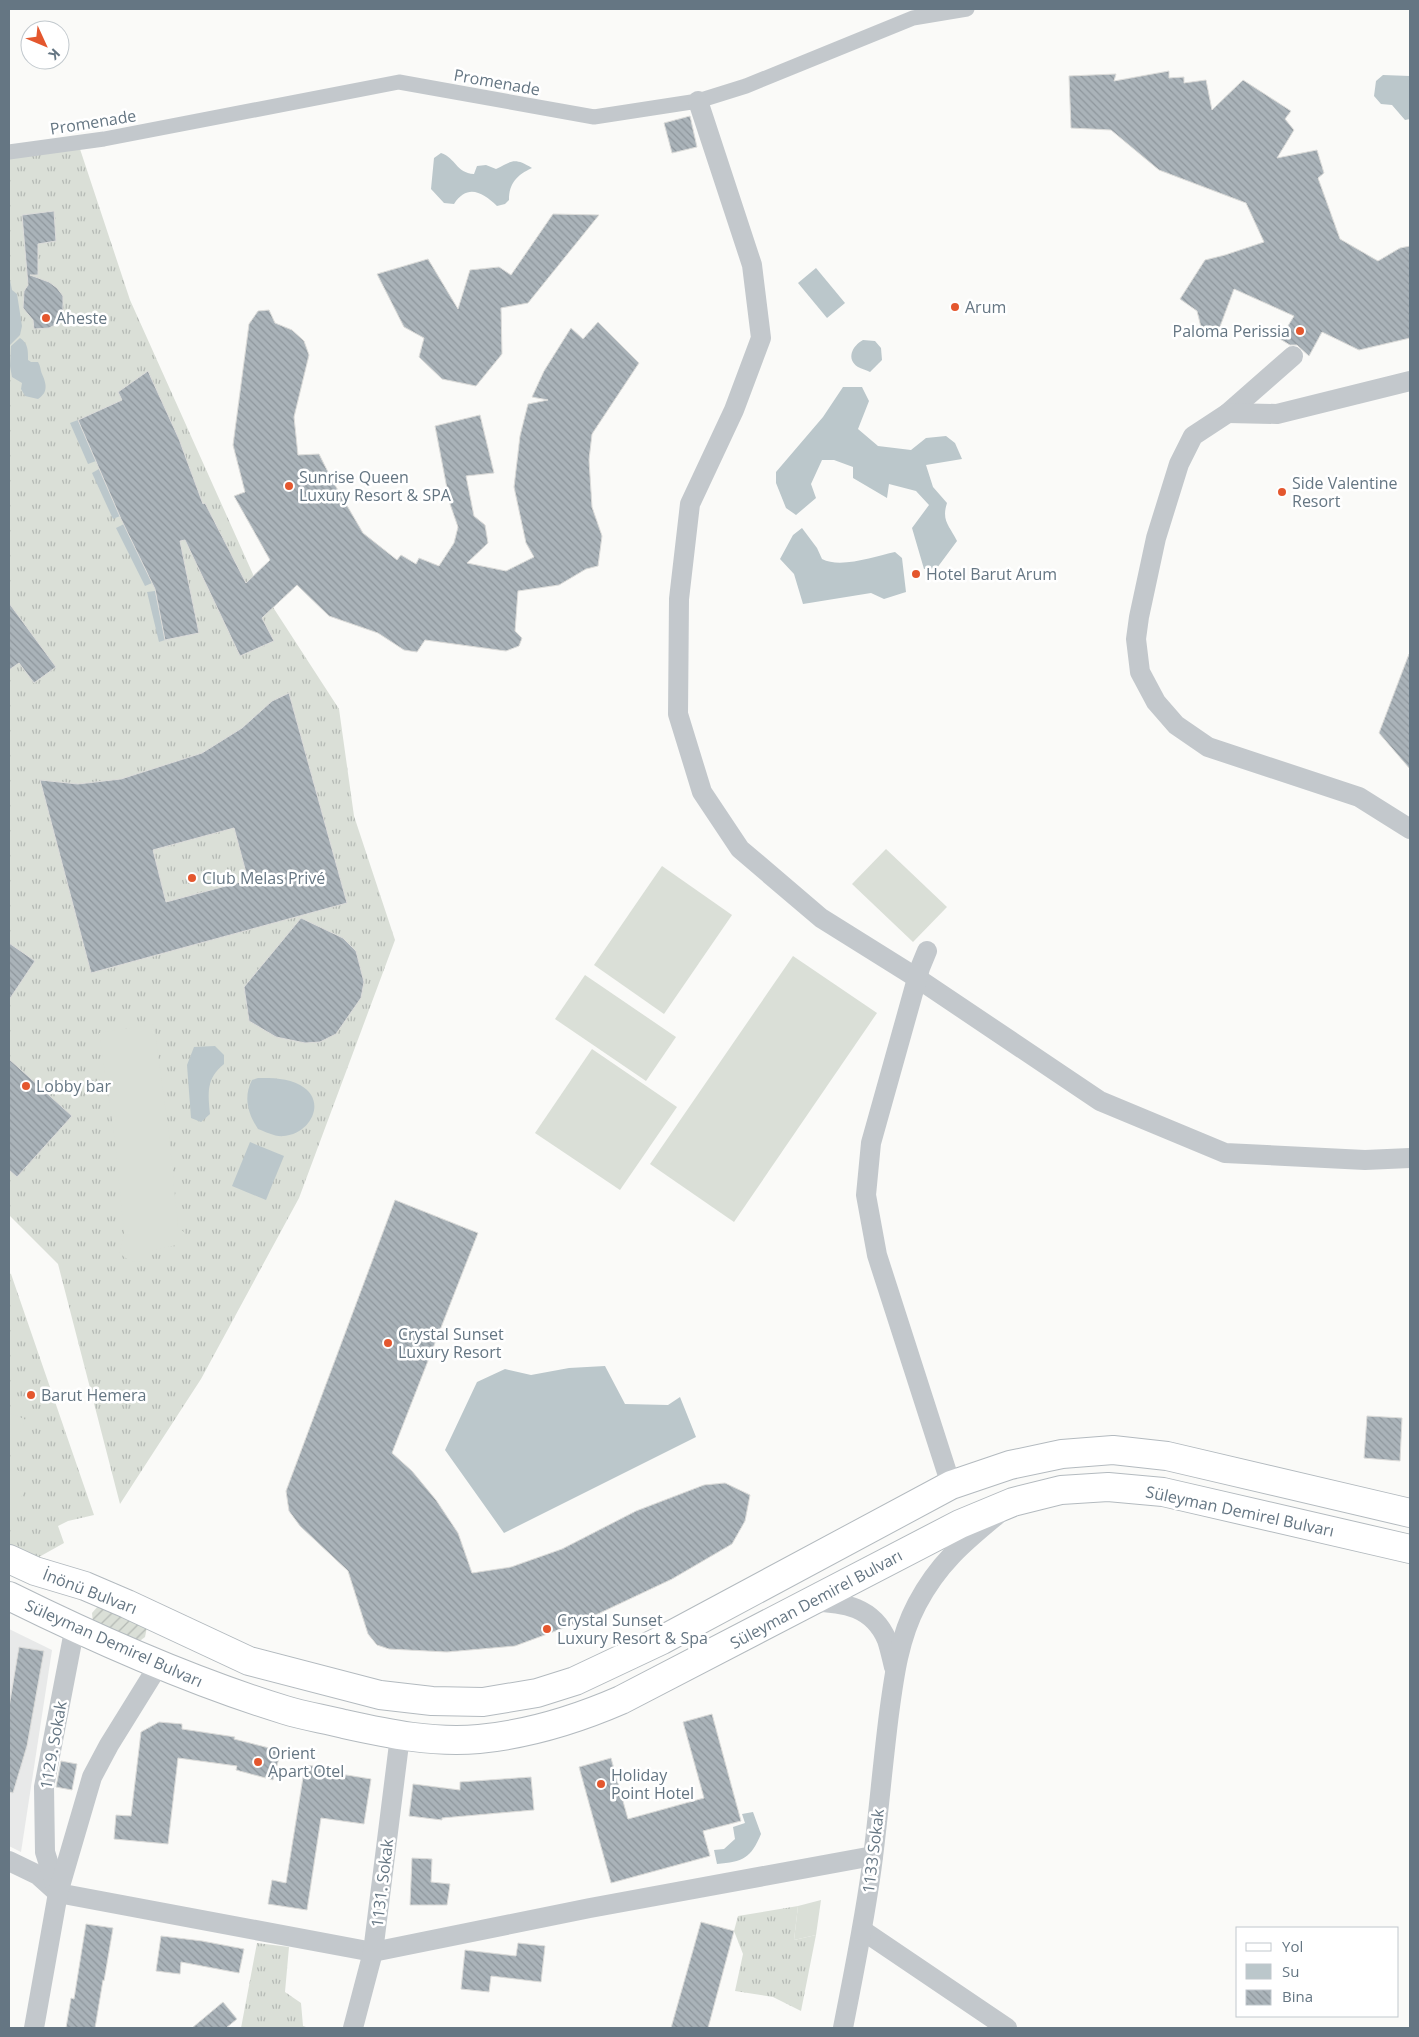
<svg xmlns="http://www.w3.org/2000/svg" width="1419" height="2037" font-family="'Open Sans',sans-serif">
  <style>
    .built { fill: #e8e9e9 }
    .grass { fill: url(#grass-tufts) }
    .garden { fill: url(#garden-furrows) }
    .pitch { fill: #dadfd7 }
    .water { fill: #bbc7cb }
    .building { fill: url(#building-back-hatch); stroke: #dcdcda; fill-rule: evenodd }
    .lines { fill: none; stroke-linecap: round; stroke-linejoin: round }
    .secondary-casing { stroke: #b3babf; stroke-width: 30 }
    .pedestrian { stroke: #c3c8cc; stroke-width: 15 }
    .minor { stroke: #c3c8cc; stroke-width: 20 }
    .secondary { stroke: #fff; stroke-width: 28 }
    .poi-dot { fill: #e4572e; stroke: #fff; stroke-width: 2 }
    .labels { text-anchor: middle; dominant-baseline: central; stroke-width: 5; stroke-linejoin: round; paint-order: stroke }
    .street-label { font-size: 16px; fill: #657683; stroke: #fff }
    .poi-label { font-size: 16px; fill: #657683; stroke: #fff; text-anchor: start }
  </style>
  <defs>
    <pattern id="grass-tufts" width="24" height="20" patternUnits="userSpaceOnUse" patternTransform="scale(1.25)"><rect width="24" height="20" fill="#dadfd7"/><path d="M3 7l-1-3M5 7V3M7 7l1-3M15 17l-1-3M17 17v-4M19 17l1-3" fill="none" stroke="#b4b9b4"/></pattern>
    <pattern id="garden-furrows" width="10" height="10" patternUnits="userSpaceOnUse" patternTransform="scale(1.25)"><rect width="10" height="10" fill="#dadfd7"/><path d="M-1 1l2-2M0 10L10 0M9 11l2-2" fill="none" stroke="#b4b9b4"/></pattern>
    <pattern id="building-back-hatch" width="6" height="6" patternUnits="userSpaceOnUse" patternTransform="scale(1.25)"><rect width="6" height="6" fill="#aab3b9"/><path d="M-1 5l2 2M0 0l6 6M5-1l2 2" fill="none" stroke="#8e969c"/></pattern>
  </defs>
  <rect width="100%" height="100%" fill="#fafaf8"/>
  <!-- built -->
  <polygon class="built" points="9,1629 52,1650 21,1852 9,1846"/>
  <!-- grass -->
  <g class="grass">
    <polygon points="78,143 130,300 256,581 339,709 354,816 395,940 299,1198 201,1379 120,1504 58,1264 9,1215 9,152"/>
    <polygon points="9,1273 11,1274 94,1515 68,1521 58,1526 64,1543 39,1557 9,1545"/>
    <polygon points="798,1906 794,1940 816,1935 801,2011 773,1997 735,1991 743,1954 734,1931 738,1916"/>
    <polygon points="257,1943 289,1947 285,1992 301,2003 303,2026 309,2028 241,2028"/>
  </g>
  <!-- garden -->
  <polygon class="garden" points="99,1605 147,1627 145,1637 137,1643 93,1623 92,1613"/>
  <!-- pitch -->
  <g class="pitch">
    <polygon points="886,849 947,907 913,942 852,884"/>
    <polygon points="662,866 732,915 664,1014 594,965"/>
    <polygon points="793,956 877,1013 734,1222 650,1164"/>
    <polygon points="585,975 676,1037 646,1081 555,1019"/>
    <polygon points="154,1024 169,1135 178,1227 185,1233 184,1239 176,1245 152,1251 143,1261 131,1262 119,1253 124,1233 115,1140 99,1033"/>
    <polygon points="592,1049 677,1107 620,1190 535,1133"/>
    <polygon points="9,1412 26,1420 9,1455"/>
    <polygon points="9,1466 31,1477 10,1521 9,1521"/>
    <polygon points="821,1900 816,1935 794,1940 798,1906"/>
  </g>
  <!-- water -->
  <g class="water">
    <polygon points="1383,75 1410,76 1410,119 1405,120 1392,105 1381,104 1374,96 1376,81"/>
    <path d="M441 153C456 158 456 173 474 174L477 166 486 165 496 169C512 161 514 157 532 168 517 175 509 183 509 200L505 204 497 206C483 193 468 183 454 204L444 203 431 189 434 158Z"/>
    <polygon points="816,268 845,303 827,318 798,283"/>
    <polygon points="9,275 12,290 17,294 22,326 20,335 9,346"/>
    <path d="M20 338C28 343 28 350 28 360L31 362H38C41 367 40 369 42 374 46 383 49 392 38 399L25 396 21 389 22 383 12 377 10 366 11 346Z"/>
    <path d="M863 340 875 341 881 348 882 360 870 372C867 370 861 369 858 367 846 359 852 346 863 340Z"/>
    <path d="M843 387H862L869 401 858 429 878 446 911 450 926 438 946 436 955 443 962 459 926 465 933 487 947 503C941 521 950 526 957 541L937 568 924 569 912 528 929 505 916 491 889 484 887 498 853 478V467L834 460H822L811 484 816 498 796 515 786 508 776 483V472L823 417Z"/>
    <polygon points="78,420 96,461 88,464 70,423"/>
    <polygon points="99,469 120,516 113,519 92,473"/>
    <polygon points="124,524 152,583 145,586 116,528"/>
    <path d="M802 528 817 548 822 559C841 569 875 556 895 552L902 558 906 592 884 599 871 593 803 604 794 574 780 559 793 535Z"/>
    <polygon points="155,591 165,640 159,642 147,592"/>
    <path d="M215 1046 224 1055V1064C206 1079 208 1092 210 1114L201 1122 191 1118 187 1065 194 1047Z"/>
    <path d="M258 1078C272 1078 288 1078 300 1085 328 1100 311 1134 284 1136 275 1137 266 1132 258 1129 248 1114 243 1097 252 1080Z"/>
    <polygon points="250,1142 284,1156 266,1200 232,1186"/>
    <polygon points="605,1366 625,1404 668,1405 680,1397 696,1437 504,1533 445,1450 477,1382 505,1369 531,1375 569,1368"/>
    <path d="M753 1812 761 1834C751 1858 743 1862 717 1864L714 1850 724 1849 735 1839 733 1827 745 1823 742 1814Z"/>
  </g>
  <!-- building -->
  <g class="building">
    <polygon points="1169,71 1169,78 1184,77 1184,83 1206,80 1212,110 1243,80 1291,111 1285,119 1294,130 1277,158 1317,150 1324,173 1318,178 1340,239 1378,261 1400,248 1410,246 1410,338 1359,350 1322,332 1309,356 1297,345 1290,345 1280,339 1294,316 1234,289 1218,332 1202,331 1197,311 1180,299 1205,260 1225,255 1264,242 1246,203 1159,170 1111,130 1071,128 1069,76 1116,74 1114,81"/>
    <polygon points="690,116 697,147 672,153 664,123"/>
    <polygon points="54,211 56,241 38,244 38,275 30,275 49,282 57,288 63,296 63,313 55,325 49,328 34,329 33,320 23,308 24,291 28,285 22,215"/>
    <polygon points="553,214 599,215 528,303 501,308 502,354 476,386 442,379 419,357 424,338 404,327 377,274 428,259 458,309 470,270 499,267 511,275"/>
    <polygon points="269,310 275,323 292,330 304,341 309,355 294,417 298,455 319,454 332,480 363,533 397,560 401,555 416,564 419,558 439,566 454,543 458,527 450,504 435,426 480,415 494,473 466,476 474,516 485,525 488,543 467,563 506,571 534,557 526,543 514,487 520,436 528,404 548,400 532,397 544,371 571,328 583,339 598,322 639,363 592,434 589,460 592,507 602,536 598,566 586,569 559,585 518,591 515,631 522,638 519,646 506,651 425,640 417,652 404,650 378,633 329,616 297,585 262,618 274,641 240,656 185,540 180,541 199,633 165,640 155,589 121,519 78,420 122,400 118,392 148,371 179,439 203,504 205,503 246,583 270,560 234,496 245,492 233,445 249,324 258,311"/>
    <polygon points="9,603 56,667 34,683 19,663 9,670"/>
    <polygon points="1409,654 1410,654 1410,769 1379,733"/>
    <path d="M289 693 347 903 91 973 40 780 78 784 121 779 202 753 242 728 272 701ZM234 828 248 880 166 902 153 850Z"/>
    <polygon points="301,918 343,938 356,951 364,982 361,998 336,1034 320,1042 305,1043 276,1037 249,1021 244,987"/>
    <polygon points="9,943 35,961 9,1000"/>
    <polygon points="9,1059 72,1116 17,1177 9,1170"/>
    <polygon points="395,1200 478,1233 392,1453 412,1471 436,1500 458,1533 472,1573 511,1567 562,1549 636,1511 704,1485 725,1483 750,1495 745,1521 732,1544 672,1579 585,1620 515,1646 447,1652 389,1649 377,1645 368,1634 348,1571 300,1526 289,1511 286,1491"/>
    <polygon points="1367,1416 1402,1418 1400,1461 1364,1458"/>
    <polygon points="19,1647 44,1651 27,1746 13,1793 9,1792 9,1707"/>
    <polygon points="712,1714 741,1821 703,1831 710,1856 611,1883 579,1767 611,1758 628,1819 704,1798 683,1722"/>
    <polygon points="159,1722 182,1724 182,1729 235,1737 234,1739 281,1751 273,1780 236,1770 237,1766 178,1758 168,1844 114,1839 116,1815 131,1816 141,1732"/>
    <polygon points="61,1761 77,1764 72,1790 56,1787"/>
    <polygon points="305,1765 329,1768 328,1772 371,1779 364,1824 321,1818 307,1910 268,1904 272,1880 286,1883"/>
    <polygon points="531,1777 534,1810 442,1818 442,1820 409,1816 413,1784 460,1790 460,1782"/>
    <polygon points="412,1858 432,1859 431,1882 450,1884 447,1905 410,1905"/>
    <polygon points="701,1922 734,1931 708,2028 671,2028"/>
    <polygon points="86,1924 113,1928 104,1981 103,1980 95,2028 66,2028 71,1998 74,1999"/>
    <polygon points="161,1936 202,1941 244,1949 239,1973 181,1962 180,1974 156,1971"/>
    <polygon points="518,1943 545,1946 541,1982 491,1976 489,1992 461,1989 465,1950 516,1956"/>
    <polygon points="223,2002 237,2019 226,2028 192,2028"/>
  </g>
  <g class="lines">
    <defs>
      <g id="secondary">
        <polyline points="9,1559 35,1571 85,1586 127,1604 249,1661 380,1695 432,1701 483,1702 537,1693 575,1681 662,1640 951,1485 1010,1465 1062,1454 1113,1450 1167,1456 1410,1513"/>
        <path d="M9 1596C98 1640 190 1681 285 1710 304 1716 325 1719 344 1724 389 1734 433 1743 479 1739 530 1734 575 1720 621 1700L960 1524 1013 1502 1061 1490 1108 1487 1163 1492 1410 1549"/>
      </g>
    </defs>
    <!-- secondary casing -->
    <use href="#secondary" class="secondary-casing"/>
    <!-- pedestrian -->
    <polyline class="pedestrian" points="9,152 104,139 399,82 594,117 698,101 746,86 913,18 967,9"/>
    <!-- minor -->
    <g class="minor">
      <polyline points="698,101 752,265 761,338 734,410 690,504 679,599 678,714 702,792 740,849 821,918 917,978 1100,1101 1225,1153 1365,1160 1410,1158"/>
      <polyline points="1293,356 1228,413 1193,436 1179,464 1156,538 1139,617 1136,639 1140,672 1156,702 1176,725 1208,747 1359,797 1410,829"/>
      <polyline points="1228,413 1277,414 1410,381"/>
      <polyline points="927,951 920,968 871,1143 866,1195 877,1255 951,1485"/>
      <path d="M812 1602C844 1602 873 1607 887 1640 890 1649 892 1659 894 1667"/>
      <polyline points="9,1861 38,1875 58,1893"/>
      <polyline points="58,1893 373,1952 590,1908 873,1856"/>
      <polyline points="58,1893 45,1852 44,1787 75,1626"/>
      <polyline points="862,1930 1007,2028"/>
      <polyline points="34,2028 58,1893 92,1777 109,1745 158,1666"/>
      <polyline points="353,2028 373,1952 400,1736"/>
      <path d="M843 2028C854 1971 866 1914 873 1857 879 1809 883 1761 889 1714 894 1676 899 1638 917 1604 938 1564 963 1543 997 1515"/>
    </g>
    <!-- secondary -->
    <use href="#secondary" class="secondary"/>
  </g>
  <!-- markers -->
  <g class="poi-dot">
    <circle cx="955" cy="307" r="5"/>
    <circle cx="46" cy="318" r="5"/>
    <circle cx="1300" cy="331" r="5"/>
    <circle cx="289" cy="486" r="5"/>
    <circle cx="1282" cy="492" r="5"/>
    <circle cx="916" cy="574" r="5"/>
    <circle cx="192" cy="878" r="5"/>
    <circle cx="26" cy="1086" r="5"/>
    <circle cx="388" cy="1343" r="5"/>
    <circle cx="31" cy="1395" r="5"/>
    <circle cx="547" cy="1629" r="5"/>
    <circle cx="258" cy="1762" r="5"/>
    <circle cx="601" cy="1784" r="5"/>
  </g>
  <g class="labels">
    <!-- street labels -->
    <g class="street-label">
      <text transform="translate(497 82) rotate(10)">Promenade</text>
      <text transform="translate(93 122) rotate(-9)">Promenade</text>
      <text transform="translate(1240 1511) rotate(12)">Süleyman Demirel Bulvarı</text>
      <text transform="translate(90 1591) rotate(21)">İnönü Bulvarı</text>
      <text transform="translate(816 1599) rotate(-28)">Süleyman Demirel Bulvarı</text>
      <text transform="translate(114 1643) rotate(24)">Süleyman Demirel Bulvarı</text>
      <text transform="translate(53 1745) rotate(-80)">1129. Sokak</text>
      <text transform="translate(873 1851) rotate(-83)">1133 Sokak</text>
      <text transform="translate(382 1883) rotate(-83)">1131. Sokak</text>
    </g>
    <!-- poi labels -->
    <g class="poi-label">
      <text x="965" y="307">Arum</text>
      <text x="56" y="318">Aheste</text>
      <text x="1290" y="331" text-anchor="end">Paloma Perissia</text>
      <text x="299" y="477">Sunrise Queen<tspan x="299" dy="18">Luxury Resort &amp; SPA</tspan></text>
      <text x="1292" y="483">Side Valentine<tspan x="1292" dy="18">Resort</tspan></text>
      <text x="926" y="574">Hotel Barut Arum</text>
      <text x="202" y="878">Club Melas Privé</text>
      <text x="36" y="1086">Lobby bar</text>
      <text x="398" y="1334">Crystal Sunset<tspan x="398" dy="18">Luxury Resort</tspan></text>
      <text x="41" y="1395">Barut Hemera</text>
      <text x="557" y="1620">Crystal Sunset<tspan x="557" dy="18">Luxury Resort &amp; Spa</tspan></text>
      <text x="268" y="1753">Orient<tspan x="268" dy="18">Apart Otel</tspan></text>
      <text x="611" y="1775">Holiday<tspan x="611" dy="18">Point Hotel</tspan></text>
    </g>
  </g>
  <!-- border -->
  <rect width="1419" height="2037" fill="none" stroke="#657683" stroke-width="20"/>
  <!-- legend -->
  <rect x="1236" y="1927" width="162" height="90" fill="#ffffff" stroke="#c1c8cd"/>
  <rect x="1246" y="1943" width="25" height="8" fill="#ffffff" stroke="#c1c8cd"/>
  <text x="1282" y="1952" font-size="15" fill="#657683">Yol</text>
  <rect x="1246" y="1964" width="25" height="15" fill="#bbc7cb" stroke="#c1c8cd"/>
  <text x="1282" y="1977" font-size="15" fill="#657683">Su</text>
  <rect x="1246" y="1990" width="25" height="15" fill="url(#building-back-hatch)" stroke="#c1c8cd"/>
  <text x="1282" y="2002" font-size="15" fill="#657683">Bina</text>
  <!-- north arrow -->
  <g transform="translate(45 45) rotate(134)"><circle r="24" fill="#ffffff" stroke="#c1c8cd"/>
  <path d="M0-4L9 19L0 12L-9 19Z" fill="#e4572e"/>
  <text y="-8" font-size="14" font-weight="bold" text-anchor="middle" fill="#657683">K</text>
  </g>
</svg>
